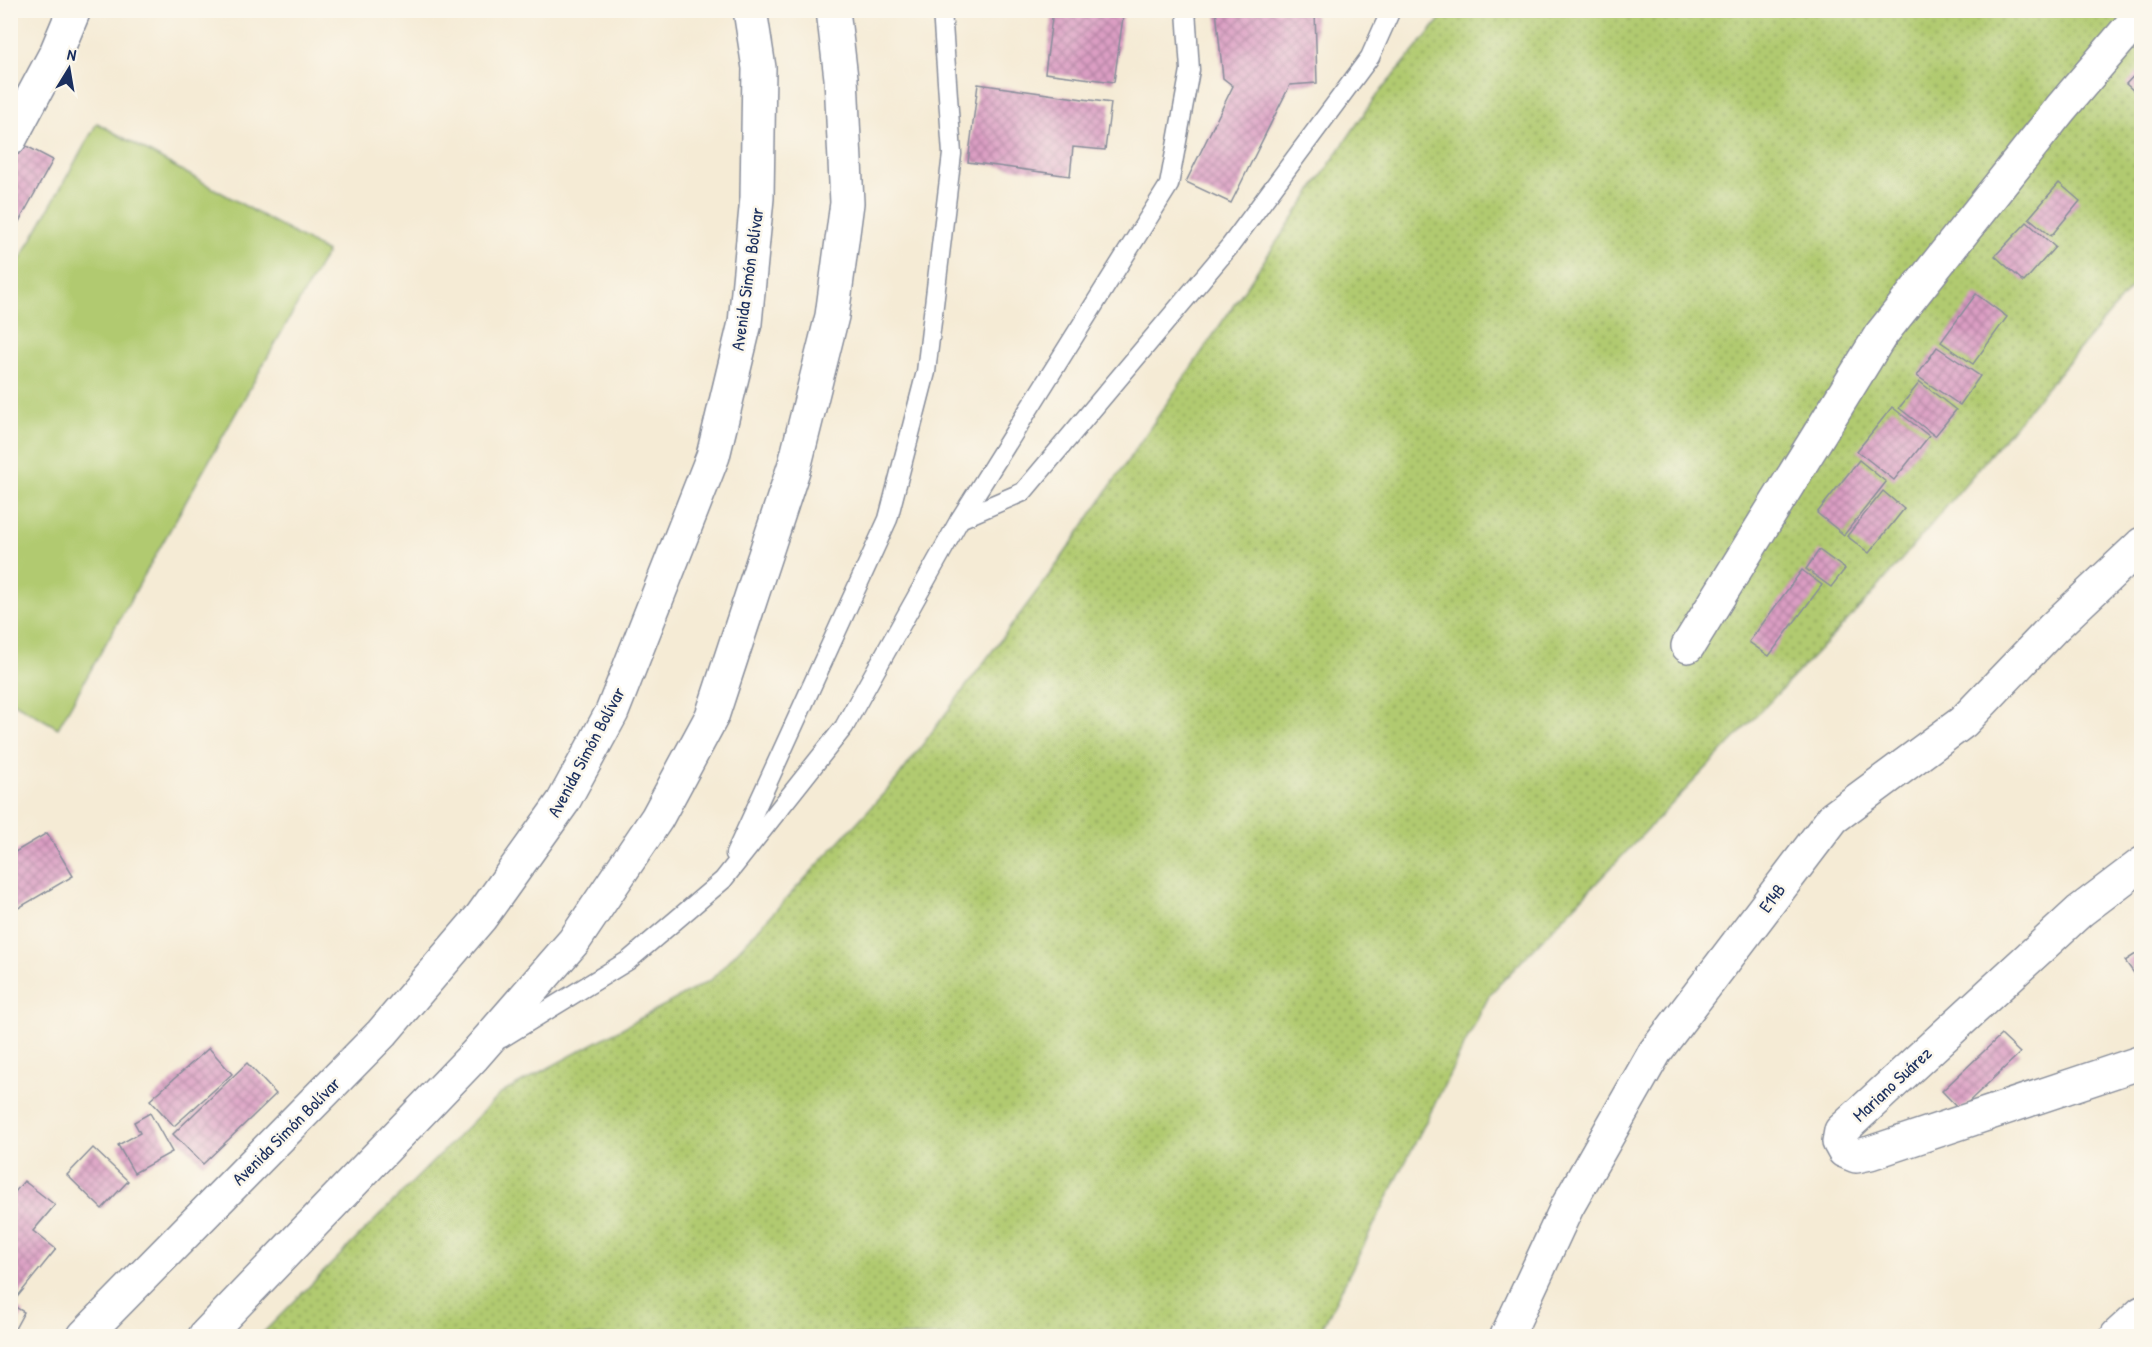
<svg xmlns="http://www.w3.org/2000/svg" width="2152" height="1347" font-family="'Patrick Hand',sans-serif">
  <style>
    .green { fill: url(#green-dots); stroke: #667c67; stroke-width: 1.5 }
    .pitch { fill: #b1ca70; stroke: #667c67; stroke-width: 1.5 }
    .building { fill: url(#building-cross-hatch) }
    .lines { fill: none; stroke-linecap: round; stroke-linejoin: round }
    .lane-casing { stroke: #888d9a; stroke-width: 21 }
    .street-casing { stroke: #888d9a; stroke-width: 36 }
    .highway-casing { stroke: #888d9a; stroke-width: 36 }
    .lane { stroke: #fff; stroke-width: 18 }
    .street { stroke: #fff; stroke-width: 33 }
    .highway { stroke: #fff; stroke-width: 33 }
    .labels { text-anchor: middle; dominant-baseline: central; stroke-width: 5; stroke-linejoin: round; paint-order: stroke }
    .street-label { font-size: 18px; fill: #1b2f5e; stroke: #fbf7ec }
  </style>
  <defs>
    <pattern id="green-dots" width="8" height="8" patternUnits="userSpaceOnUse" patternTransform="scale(1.5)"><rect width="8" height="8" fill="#b1ca70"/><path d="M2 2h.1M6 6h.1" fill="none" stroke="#8fa45f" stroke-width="1.8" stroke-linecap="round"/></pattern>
    <pattern id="building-cross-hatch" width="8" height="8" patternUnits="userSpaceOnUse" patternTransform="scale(1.5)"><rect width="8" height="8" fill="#db9ec3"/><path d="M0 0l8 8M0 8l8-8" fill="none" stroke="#b181a2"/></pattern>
  </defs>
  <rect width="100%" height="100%" fill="#fbf7ec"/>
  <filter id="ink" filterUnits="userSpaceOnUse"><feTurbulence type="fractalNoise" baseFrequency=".0167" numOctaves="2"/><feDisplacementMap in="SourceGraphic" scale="12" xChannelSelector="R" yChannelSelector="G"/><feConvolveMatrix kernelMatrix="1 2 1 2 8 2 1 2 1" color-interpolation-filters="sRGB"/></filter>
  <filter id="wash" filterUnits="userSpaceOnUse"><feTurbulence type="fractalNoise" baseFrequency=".008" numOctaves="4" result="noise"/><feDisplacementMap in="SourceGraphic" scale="24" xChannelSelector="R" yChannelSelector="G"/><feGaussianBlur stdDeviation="1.35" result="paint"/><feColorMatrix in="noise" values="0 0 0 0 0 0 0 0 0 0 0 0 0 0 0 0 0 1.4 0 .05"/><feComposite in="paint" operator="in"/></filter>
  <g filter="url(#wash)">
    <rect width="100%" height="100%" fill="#f5ebd5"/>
    <!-- green -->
    <polygon class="green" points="1447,11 2141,11 2141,276 1870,597 1490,994 1318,1336 260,1336 500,1094 711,980 897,779 1058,563 1374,99"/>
    <!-- pitch -->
    <polygon class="pitch" points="97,123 327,252 58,728 11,701 11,276"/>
    <g id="blocks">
      <!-- building -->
      <g class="building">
        <polygon points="1053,10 1124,10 1114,82 1045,73"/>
        <polygon points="1216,10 1315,10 1317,83 1290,85 1231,203 1186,182 1233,86 1223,78"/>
        <polygon points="2142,67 2142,98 2126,84"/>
        <polygon points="978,84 1111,103 1105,150 1073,147 1070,176 968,162"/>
        <polygon points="13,139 53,160 10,238 10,143"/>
        <polygon points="2059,183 2080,201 2051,236 2029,218"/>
        <polygon points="2027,222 2055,247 2024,282 1995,256"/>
        <polygon points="1976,294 2007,317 1973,364 1941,342"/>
        <polygon points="1937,347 1980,376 1960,405 1917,376"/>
        <polygon points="1920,382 1956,410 1935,436 1899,408"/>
        <polygon points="1892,407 1929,436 1894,480 1857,451"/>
        <polygon points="1859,460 1886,482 1844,535 1817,513"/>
        <polygon points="1883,491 1904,509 1869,553 1847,536"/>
        <polygon points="1819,550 1845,569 1831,587 1806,569"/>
        <polygon points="1802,570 1822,585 1769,656 1749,642"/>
        <polygon points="47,833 73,876 10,913 10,855"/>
        <polygon points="2142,950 2142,984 2125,961"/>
        <polygon points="2001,1035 2020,1053 1960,1110 1942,1091"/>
        <polygon points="209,1048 232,1074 174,1126 150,1100"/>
        <polygon points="247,1063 276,1094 203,1164 173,1134"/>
        <polygon points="150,1113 172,1152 134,1173 118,1145 140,1133 134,1122"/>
        <polygon points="93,1148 128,1181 102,1209 67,1175"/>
        <polygon points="24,1181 55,1205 33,1231 56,1249 14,1301 10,1298 10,1222 13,1220 10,1218 10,1198"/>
        <polygon points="10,1304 24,1312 11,1336 10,1336"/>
      </g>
    </g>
  </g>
  <g filter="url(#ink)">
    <use href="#blocks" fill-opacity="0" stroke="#888d9a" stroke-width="1.5"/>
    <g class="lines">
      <defs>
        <g id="lane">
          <polyline points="960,519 1023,492 1230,246 1370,57 1391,10"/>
          <polyline points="735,854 888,519 926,372 952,154 942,10"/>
          <polyline points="502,1038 629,960 723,880 844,727 960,519 1169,185 1190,70 1186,10"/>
        </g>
        <g id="street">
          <polyline points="10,139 56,53 74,10"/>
          <polyline points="1688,646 1880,336 2061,108 2142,13"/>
          <polyline points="2142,864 2080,911 1841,1131 1839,1142 1844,1151 1856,1156 1870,1153 2142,1062"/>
          <polyline points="1507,1336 1567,1207 1655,1052 1833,818 1963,722 2053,628 2142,544"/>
          <polyline points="2117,1336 2142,1313"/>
        </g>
        <g id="highway">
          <polyline points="84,1336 382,1033 481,917 563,802 612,712 713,456 745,323 757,198 759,68 750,10"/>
          <polyline points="205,1336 474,1056 574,941 657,818 712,716 795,464 832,316 847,203 841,78 833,10"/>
        </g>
      </defs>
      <!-- lane casing -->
      <use href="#lane" class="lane-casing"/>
      <!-- street casing -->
      <use href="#street" class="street-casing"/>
      <!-- highway casing -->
      <use href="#highway" class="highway-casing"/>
      <!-- lane -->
      <use href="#lane" class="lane"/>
      <!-- street -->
      <use href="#street" class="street"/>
      <!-- highway -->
      <use href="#highway" class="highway"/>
    </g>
  </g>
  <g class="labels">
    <!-- street labels -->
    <g class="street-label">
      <text transform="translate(747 279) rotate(-82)">Avenida Simón Bolívar</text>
      <text transform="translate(586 752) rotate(-62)">Avenida Simón Bolívar</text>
      <text transform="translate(1772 898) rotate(-53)">E14B</text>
      <text transform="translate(1892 1084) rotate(-43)">Mariano Suárez</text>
      <text transform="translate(286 1131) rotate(-45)">Avenida Simón Bolívar</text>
    </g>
  </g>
  <!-- margin -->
  <rect width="2152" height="1347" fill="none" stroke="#fbf7ec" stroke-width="36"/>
  <!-- north arrow -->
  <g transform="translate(69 69) rotate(11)" stroke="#fbf7ec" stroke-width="4.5" paint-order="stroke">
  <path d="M0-4.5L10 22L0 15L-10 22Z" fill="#1b2f5e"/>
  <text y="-9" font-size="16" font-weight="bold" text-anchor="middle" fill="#1b2f5e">N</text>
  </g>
</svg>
